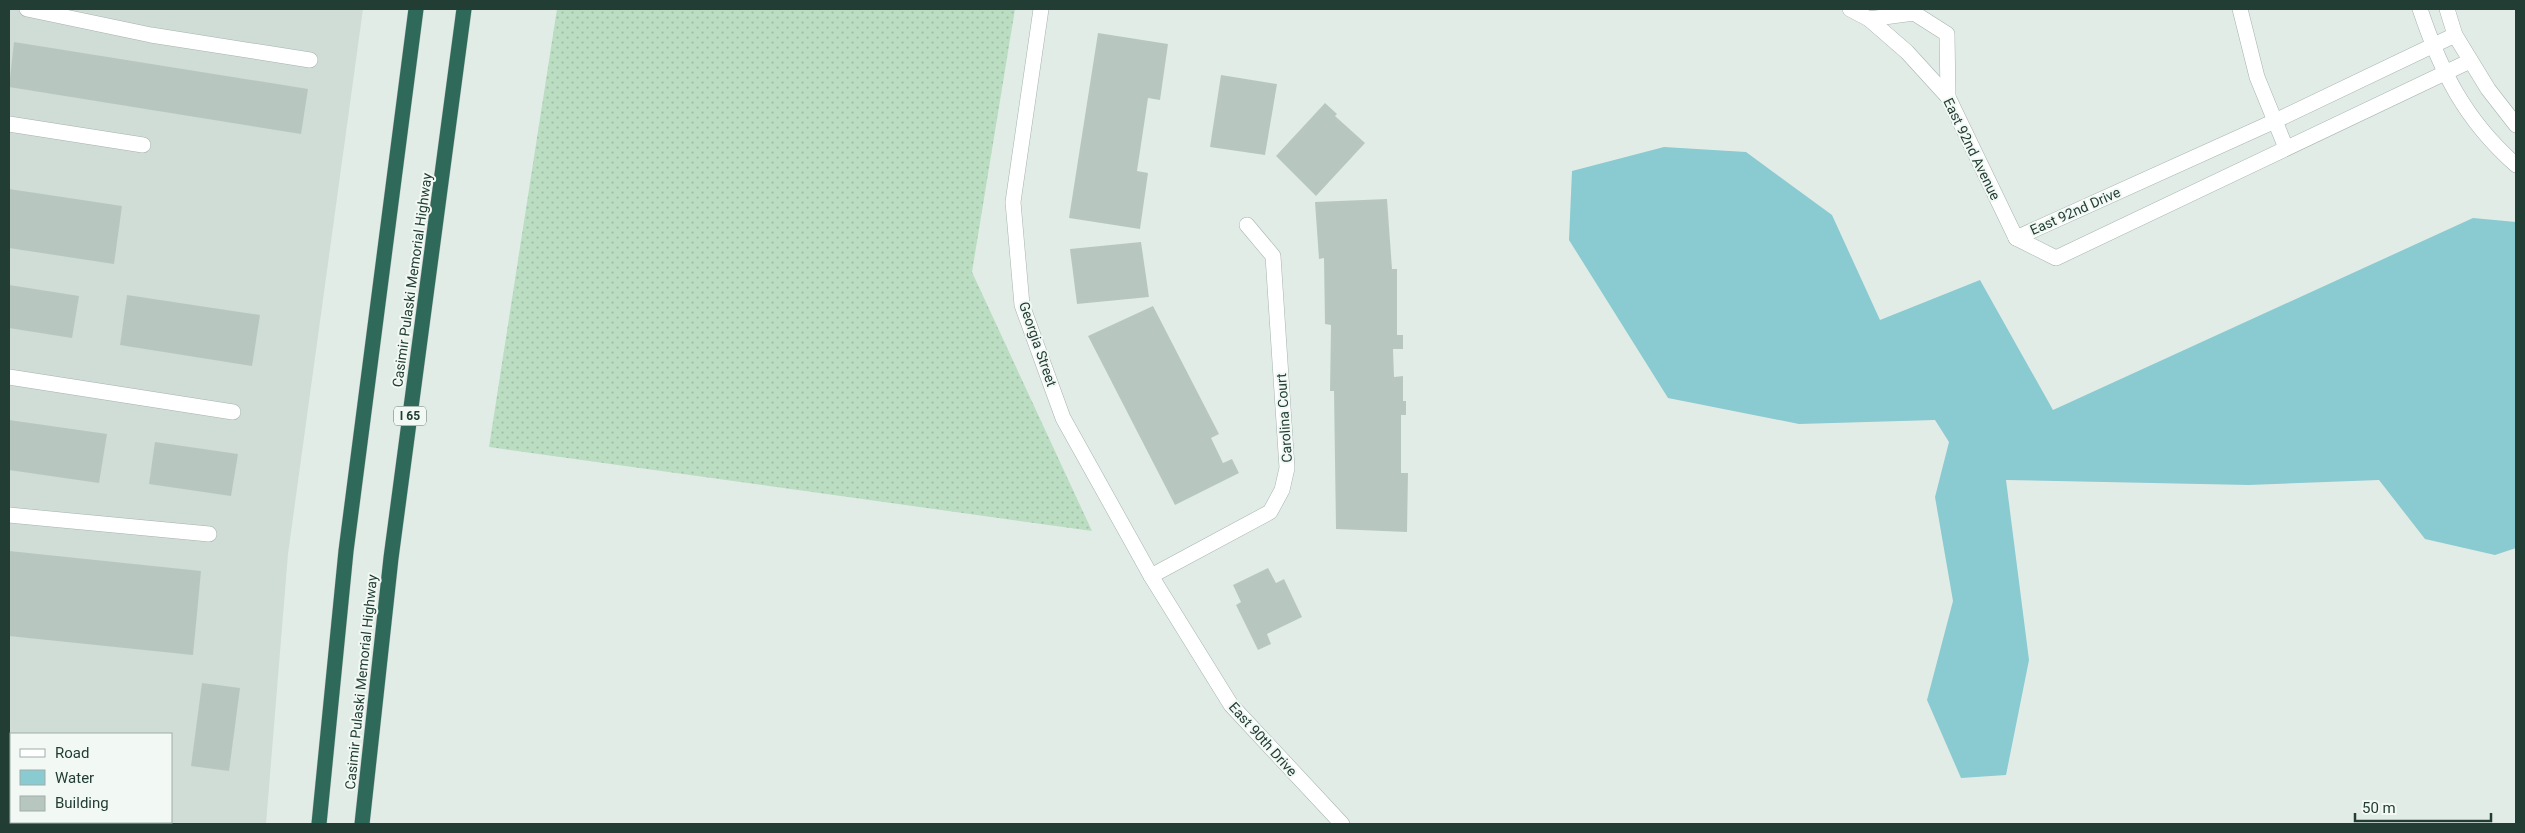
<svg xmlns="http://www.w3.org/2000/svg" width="2525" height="833" font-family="Roboto,sans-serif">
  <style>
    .built { fill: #d0dcd6; fill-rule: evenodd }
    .grass { fill: url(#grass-dots) }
    .water { fill: #8acad1 }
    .building { fill: #b7c7c0 }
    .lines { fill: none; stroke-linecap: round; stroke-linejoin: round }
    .minor-casing { stroke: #a5b4ae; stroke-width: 16 }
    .highway-casing { stroke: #c1c9c6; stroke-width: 16 }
    .minor { stroke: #fff; stroke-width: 15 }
    .highway { stroke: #2e695a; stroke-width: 15 }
    .labels { text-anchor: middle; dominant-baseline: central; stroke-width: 4; stroke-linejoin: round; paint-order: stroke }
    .shield { fill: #f2f9f5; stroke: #60756e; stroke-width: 1 }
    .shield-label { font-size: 12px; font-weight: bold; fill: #223d34 }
    .street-label { font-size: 14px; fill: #223d34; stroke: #f2f9f5 }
  </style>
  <defs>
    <pattern id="grass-dots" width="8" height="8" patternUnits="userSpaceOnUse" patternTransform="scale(1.25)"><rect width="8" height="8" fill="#bbddc2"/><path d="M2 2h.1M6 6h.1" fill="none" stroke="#a0bfa7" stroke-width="1.8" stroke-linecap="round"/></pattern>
  </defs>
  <rect width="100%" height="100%" fill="#e2ece7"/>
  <!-- built -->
  <path class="built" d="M9 9H363L288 554 266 824H9ZM11 734H171V822H11Z"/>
  <!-- grass -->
  <polygon class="grass" points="557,9 1015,9 972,272 1092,531 489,447"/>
  <!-- water -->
  <polygon class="water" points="1664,147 1746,152 1832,215 1880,320 1980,280 2053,410 2473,218 2516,222 2516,548 2495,555 2425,539 2379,480 2249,485 2006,480 2029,660 2006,775 1961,778 1927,700 1953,601 1935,497 1949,442 1935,420 1799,424 1668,398 1569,240 1572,171"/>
  <!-- building -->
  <g class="building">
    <polygon points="1098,33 1168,44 1160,100 1148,98 1137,171 1148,173 1140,229 1069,218"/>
    <polygon points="14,42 308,89 301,134 9,87"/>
    <polygon points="1221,75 1277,84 1265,155 1210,147"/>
    <polygon points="1325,103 1337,114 1335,116 1365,143 1316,196 1276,156"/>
    <polygon points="9,189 122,206 114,264 9,248"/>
    <polygon points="1387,199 1392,269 1397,269 1397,335 1403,335 1403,349 1393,349 1394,377 1403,376 1403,401 1406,401 1406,415 1401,415 1401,473 1408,473 1407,532 1336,529 1334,391 1330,391 1331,325 1325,324 1324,258 1319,259 1315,202"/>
    <polygon points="1141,242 1149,297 1077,304 1070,249"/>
    <polygon points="9,285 79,296 72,338 9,328"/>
    <polygon points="127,295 260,315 252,366 120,345"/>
    <polygon points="1153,306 1219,434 1211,438 1223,463 1232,459 1239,473 1175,505 1088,336"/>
    <polygon points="9,420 107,434 99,483 9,470"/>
    <polygon points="155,442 238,454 231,496 149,484"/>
    <polygon points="9,551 201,571 193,655 9,636"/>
    <polygon points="1268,568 1276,583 1284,579 1302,617 1267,634 1271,644 1258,650 1236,605 1241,602 1233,585"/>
    <polygon points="202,683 240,688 229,771 191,766"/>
  </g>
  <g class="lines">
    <defs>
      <g id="minor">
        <polyline points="27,9 151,35 310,60"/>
        <polyline points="1041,9 1013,202 1022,305 1063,418 1151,576 1231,705 1342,824"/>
        <polyline points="1850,9 1869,19 1907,52 1948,97 2016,238"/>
        <polyline points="2240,9 2257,77 2286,148"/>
        <path d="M2420 9C2441 72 2465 120 2516 165"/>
        <polyline points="2447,9 2455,35 2488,89 2516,125"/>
        <polyline points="1869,19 1914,13 1947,34 1948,97"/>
        <polyline points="9,124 143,145"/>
        <polyline points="2016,238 2056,258 2470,61"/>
        <polyline points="2016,238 2275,121 2455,35"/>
        <polyline points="9,377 233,412"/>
        <polyline points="9,515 209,534"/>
        <polyline points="1151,576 1270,512 1282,490 1287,468 1273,256 1247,225"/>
      </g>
      <g id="highway">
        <polyline points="319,824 346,551 416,9"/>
        <polyline points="362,824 391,558 464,9"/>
      </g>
    </defs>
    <!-- minor casing -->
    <use href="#minor" class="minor-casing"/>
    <!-- highway casing -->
    <use href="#highway" class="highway-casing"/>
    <!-- minor -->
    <use href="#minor" class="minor"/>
    <!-- highway -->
    <use href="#highway" class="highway"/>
  </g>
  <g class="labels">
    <!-- shield labels -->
    <rect class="shield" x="394" y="406.5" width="32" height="19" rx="4"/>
    <g class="shield-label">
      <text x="410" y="416">I 65</text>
    </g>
    <!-- street labels -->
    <g class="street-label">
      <text transform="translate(1972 149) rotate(64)">East 92nd Avenue</text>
      <text transform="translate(2075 211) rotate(-24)">East 92nd Drive</text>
      <text transform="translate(412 280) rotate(-82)">Casimir Pulaski Memorial Highway</text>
      <text transform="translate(1038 344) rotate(71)">Georgia Street</text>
      <text transform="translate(1284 418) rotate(-94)">Carolina Court</text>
      <text transform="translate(361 682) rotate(-84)">Casimir Pulaski Memorial Highway</text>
      <text transform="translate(1263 739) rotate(48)">East 90th Drive</text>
    </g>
  </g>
  <!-- border -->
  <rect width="2525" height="833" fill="none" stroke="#223d34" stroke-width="20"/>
  <!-- legend -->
  <rect x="10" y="733" width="162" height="90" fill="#f2f9f5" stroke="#9faea8"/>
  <rect x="20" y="749" width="25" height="8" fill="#ffffff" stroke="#9faea8"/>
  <text x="55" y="758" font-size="15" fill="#223d34">Road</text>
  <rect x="20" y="770" width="25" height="15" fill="#8acad1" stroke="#9faea8"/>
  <text x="55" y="783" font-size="15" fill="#223d34">Water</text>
  <rect x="20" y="796" width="25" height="15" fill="#b7c7c0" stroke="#9faea8"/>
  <text x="55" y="808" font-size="15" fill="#223d34">Building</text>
  <!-- scale -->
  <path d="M2355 813v8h136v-8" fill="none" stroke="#223d34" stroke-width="2.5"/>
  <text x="2362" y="813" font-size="15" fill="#223d34" stroke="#f2f9f5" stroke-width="4" paint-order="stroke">50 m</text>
</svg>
